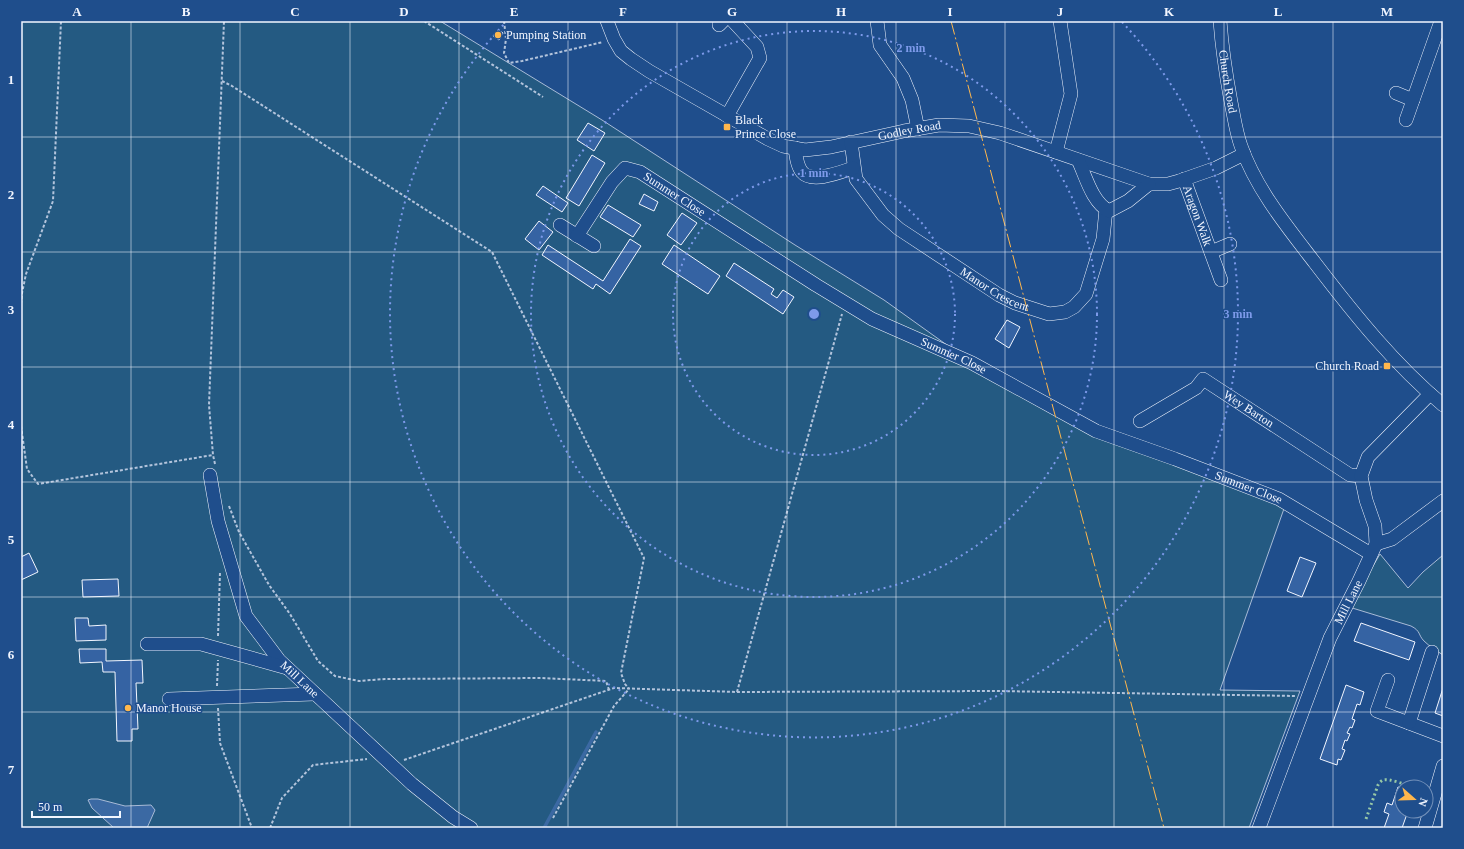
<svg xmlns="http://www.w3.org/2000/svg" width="1464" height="849" font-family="Georgia,serif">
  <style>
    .green { fill: #245a82; stroke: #a8bbd7 }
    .water { fill: #3b69a3; stroke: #a8bbd7 }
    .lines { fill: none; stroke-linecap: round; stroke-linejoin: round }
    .stream { stroke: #3b69a3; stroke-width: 3.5 }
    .building { fill: #3563a3; stroke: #f2f6ff }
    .minor-casing { stroke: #f2f6ff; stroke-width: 14 }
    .path { stroke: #b3c4dc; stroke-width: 2; stroke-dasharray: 3 2; stroke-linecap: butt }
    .minor { stroke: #1f4e8c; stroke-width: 13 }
    .hedge { stroke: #97c8a6; stroke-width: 3; stroke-dasharray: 2 3; stroke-linecap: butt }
    .power { stroke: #ffb74d; stroke-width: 1; stroke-dasharray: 14 3 2 3; stroke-linecap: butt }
    .grid { fill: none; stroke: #f2f6ff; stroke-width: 1; stroke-opacity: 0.55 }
    .ring { fill: none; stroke: #7d9aea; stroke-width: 2; stroke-dasharray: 2 4 }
    .poi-dot { fill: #ffb74d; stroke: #1f4e8c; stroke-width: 1.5 }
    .labels { text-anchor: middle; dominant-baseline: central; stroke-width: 3; stroke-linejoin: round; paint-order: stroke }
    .poi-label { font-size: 12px; fill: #f2f6ff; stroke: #1f4e8c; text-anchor: start }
    .street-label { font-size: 12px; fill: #f2f6ff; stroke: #1f4e8c }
    .centre { fill: #7d9aea; stroke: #1f4e8c; stroke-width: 2 }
    .ring-label { font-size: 12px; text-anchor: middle; font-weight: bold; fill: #7d9aea; stroke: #1f4e8c; stroke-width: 3; stroke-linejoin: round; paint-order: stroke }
    .neatline { fill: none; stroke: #f2f6ff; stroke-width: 1.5 }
    .grid-label { font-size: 13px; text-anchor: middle; font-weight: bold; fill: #f2f6ff }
  </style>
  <rect width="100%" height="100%" fill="#1f4e8c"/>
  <!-- green -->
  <g class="green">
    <polygon points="21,21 440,21 602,120 795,245 884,300 972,363 1096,431 1286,503 1220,690 1300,691 1249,828 21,828"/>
    <path d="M1380 554 1408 588 1423 572 1443 555V655C1437 651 1429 646 1424 641 1418 635 1421 631 1411 626L1349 607Z"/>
  </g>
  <!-- water -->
  <polygon class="water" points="91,799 98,799 125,806 151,805 155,810 147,828 114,828 92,808 88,800"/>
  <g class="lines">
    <!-- stream -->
    <polyline class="stream" points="544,828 596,732"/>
  </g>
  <!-- building -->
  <g class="building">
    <polygon points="498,30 503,33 499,40 493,36"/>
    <polygon points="588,123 605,133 594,151 577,140"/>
    <polygon points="592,155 605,163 579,206 566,198"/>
    <polygon points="543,186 568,203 562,212 536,195"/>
    <polygon points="644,194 658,202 654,211 639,204"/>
    <polygon points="608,205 641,225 633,237 600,217"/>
    <polygon points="682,213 697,223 681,245 667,235"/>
    <polygon points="539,221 553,232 539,250 525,239"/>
    <polygon points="630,239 641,246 610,294 596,284 593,289 542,255 548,245 603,281"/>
    <polygon points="674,245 720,276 708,294 662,264"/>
    <polygon points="734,263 774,289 771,294 777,298 783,290 794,297 783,314 726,276"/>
    <polygon points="1007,320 1020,327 1009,348 995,339"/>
    <polygon points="29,553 38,572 21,580 21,557"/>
    <polygon points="1300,557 1316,563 1302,597 1287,591"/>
    <polygon points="118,579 119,596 83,597 82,580"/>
    <polygon points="75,618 88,618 89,626 106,625 106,640 76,641"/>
    <polygon points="1361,623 1415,642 1409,660 1354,641"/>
    <polygon points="79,649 106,649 106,661 142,660 143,683 136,683 138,729 132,729 132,741 117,741 115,672 103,672 102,662 80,663"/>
    <polygon points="1346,685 1364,692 1360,705 1357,704 1352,719 1355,720 1352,728 1350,727 1347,733 1350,734 1347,741 1345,740 1342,749 1345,750 1341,760 1338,759 1337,765 1320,759"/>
    <polygon points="1443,688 1443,716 1435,713"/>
    <polygon points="1398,787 1402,788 1402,811 1408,811 1402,828 1384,828 1389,814 1384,812 1387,803 1392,805"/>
  </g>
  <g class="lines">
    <defs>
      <g id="minor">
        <path id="s1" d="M607 21 614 39 621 51 631 59 649 71 768 139 783 146 805 150 831 147 904 131 939 125 969 126 1000 133 1149 184H1168L1179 181 1216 168 1244 154"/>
        <polyline points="877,21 880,45 903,78 912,100 918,129"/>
        <path id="s2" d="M1220 21C1222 48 1226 75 1231 102 1234 117 1236 132 1241 146 1256 189 1288 228 1315 263 1354 314 1394 364 1443 405"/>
        <polyline points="719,25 723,21"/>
        <polyline points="1396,93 1413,100"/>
        <polyline points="727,116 760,58 757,47 733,21"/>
        <polyline points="1406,120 1441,21"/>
        <path id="s3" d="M851 142 856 179 883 215 899 229 999 295 1015 303 1049 314 1065 312 1074 307 1086 294 1103 239 1106 209"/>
        <path d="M795 148C796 156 797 166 802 172 812 184 841 172 853 168"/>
        <polyline points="1056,152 1071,94 1060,21"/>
        <path d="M1078 160C1086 177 1092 202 1109 211L1128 201 1149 184"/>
        <path id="s4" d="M1184 179 1221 280"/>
        <polyline points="560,225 594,246"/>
        <path id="s5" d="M577 236 612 182 625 168 640 172 816 285 872 319 972 363 1096 431 1175 459 1279 499 1371 554"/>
        <polyline points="1211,252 1230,244"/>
        <path id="s6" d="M1140 421 1196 388 1203 379 1350 475 1361 476"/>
        <path id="s7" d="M210 475 218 521 246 616 279 660 412 784 453 817 471 828"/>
        <polyline points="1376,544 1392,539 1443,501"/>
        <polyline points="147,644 201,644 287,668"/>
        <polyline points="1388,680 1377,711 1443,736"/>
        <polyline points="169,699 314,694"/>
        <polyline points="1409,723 1432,652"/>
        <path id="s8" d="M1259 828 1330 638 1359 581 1376 544 1375 526 1366 500 1361 476 1368 457 1430 394"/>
        <polyline points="1425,828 1443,766"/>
      </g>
    </defs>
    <!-- minor casing -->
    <use href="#minor" class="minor-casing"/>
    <!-- path -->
    <g class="path">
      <polyline points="424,21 543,97"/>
      <polyline points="504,21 506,39 504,53 509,63 522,61 603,42"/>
      <polyline points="222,81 232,86 492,252 644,558 621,673 625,684 629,689"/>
      <polyline points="21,304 22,293 26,274 53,201 61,21"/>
      <polyline points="21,426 27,469 38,484 213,455"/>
      <polyline points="215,464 213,455 209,405 224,21"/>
      <polyline points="229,506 239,532 269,585 290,614 318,661 335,676 359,681 385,679 541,678 606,681 609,690"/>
      <polyline points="218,636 220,572"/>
      <polyline points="217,686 218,660"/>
      <polyline points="737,692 842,314"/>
      <polyline points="218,708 220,743 252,828"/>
      <polyline points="404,760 614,688 737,692 995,691 1296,696"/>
      <polyline points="553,818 614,706 629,689"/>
      <polyline points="270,828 282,798 313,765 367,759"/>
    </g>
    <!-- minor -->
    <use href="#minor" class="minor"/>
    <!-- hedge -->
    <path class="hedge" d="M1366 819 1378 785C1379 783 1381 781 1383 780 1389 778 1406 785 1413 787"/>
    <!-- power -->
    <polyline class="power" points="951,21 1164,828"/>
  </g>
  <!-- grid -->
  <path class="grid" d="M131 21V828M240 21V828M350 21V828M459 21V828M568 21V828M677 21V828M787 21V828M896 21V828M1005 21V828M1114 21V828M1224 21V828M1333 21V828M21 137H1443M21 252H1443M21 367H1443M21 482H1443M21 597H1443M21 712H1443"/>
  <!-- distance rings -->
  <g class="ring">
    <circle cx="814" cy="314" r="141"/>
    <circle cx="814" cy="314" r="283"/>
    <path d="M1122 22A424 424 0 1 1 506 22"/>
  </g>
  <!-- markers -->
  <g class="poi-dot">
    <circle cx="498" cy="35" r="4"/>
    <rect x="723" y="123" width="8" height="8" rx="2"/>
    <rect x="1383" y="362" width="8" height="8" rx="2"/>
    <circle cx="128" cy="708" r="4"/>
  </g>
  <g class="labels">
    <!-- poi labels -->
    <g class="poi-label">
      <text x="506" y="35">Pumping Station</text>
      <text x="735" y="120">Black<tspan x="735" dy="14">Prince Close</tspan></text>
      <text x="1379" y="366" text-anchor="end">Church Road</text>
      <text x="136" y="708">Manor House</text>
    </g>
    <!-- street labels -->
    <g class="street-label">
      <text stroke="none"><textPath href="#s2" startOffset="61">Church Road</textPath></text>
      <text stroke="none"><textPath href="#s1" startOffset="350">Godley Road</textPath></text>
      <text stroke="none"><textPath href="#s5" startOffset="140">Summer Close</textPath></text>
      <text stroke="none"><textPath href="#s4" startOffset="39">Aragon Walk</textPath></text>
      <text stroke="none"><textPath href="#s3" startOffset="217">Manor Crescent</textPath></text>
      <text stroke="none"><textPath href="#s5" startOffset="463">Summer Close</textPath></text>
      <text stroke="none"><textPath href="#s6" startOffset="131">Wey Barton</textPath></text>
      <text stroke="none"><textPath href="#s5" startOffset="787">Summer Close</textPath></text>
      <text stroke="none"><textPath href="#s8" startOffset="243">Mill Lane</textPath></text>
      <text stroke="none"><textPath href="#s7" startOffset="229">Mill Lane</textPath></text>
    </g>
  </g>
  <circle cx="814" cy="314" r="6" class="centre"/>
  <g class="ring-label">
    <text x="911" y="52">2 min</text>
    <text x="814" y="177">1 min</text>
    <text x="1238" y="318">3 min</text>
  </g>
  <!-- border -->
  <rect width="1464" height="849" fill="none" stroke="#1f4e8c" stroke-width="44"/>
  <!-- north arrow -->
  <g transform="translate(1414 799) rotate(110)"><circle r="19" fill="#1f4e8c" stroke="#7391ba"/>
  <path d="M0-3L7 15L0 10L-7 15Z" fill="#ffb74d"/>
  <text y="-6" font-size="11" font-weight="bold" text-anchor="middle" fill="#f2f6ff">N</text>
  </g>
  <!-- scale -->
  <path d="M32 811v6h88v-6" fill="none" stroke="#f2f6ff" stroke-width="2"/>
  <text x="38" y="811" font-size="12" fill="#f2f6ff" stroke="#1f4e8c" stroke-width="3" paint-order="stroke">50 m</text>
  <rect x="22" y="22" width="1420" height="805" class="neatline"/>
  <g class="grid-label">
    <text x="77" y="16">A</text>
    <text x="186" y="16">B</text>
    <text x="295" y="16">C</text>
    <text x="404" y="16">D</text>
    <text x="514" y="16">E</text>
    <text x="623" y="16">F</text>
    <text x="732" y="16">G</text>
    <text x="841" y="16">H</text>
    <text x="950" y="16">I</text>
    <text x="1060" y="16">J</text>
    <text x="1169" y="16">K</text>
    <text x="1278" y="16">L</text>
    <text x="1387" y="16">M</text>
    <text x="11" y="84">1</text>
    <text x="11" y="199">2</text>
    <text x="11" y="314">3</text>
    <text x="11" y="429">4</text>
    <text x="11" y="544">5</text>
    <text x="11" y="659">6</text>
    <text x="11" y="774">7</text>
  </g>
</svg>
